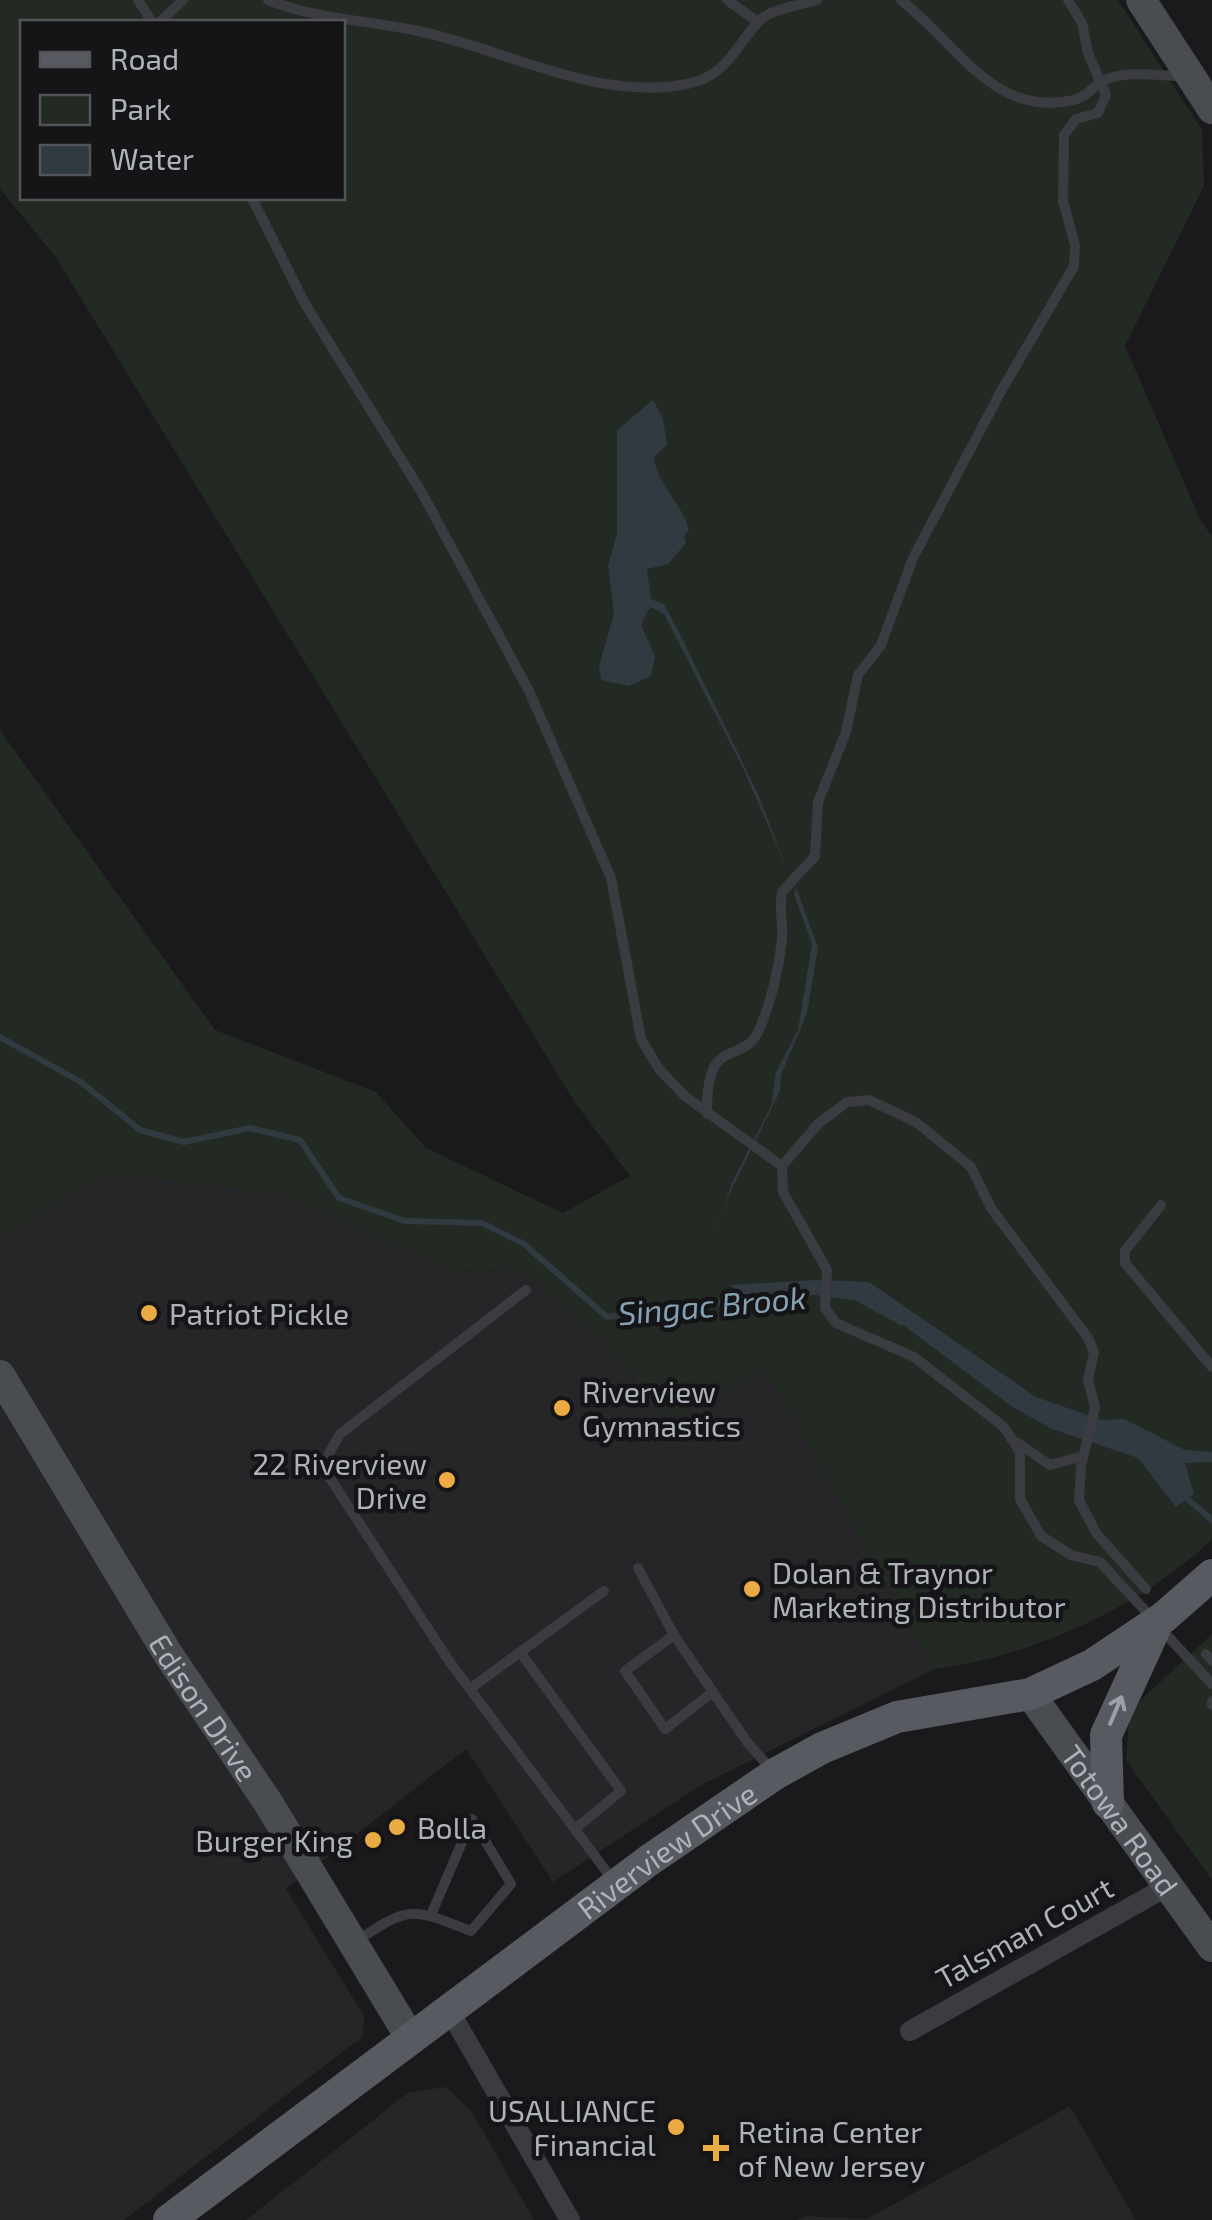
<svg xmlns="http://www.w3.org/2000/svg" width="1212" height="2220" font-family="'Exo 2',sans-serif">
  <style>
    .built { fill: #262629 }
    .green { fill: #222a23; fill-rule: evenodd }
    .water { fill: #303a40 }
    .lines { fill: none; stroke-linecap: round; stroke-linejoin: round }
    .stream { stroke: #303a40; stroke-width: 6 }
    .lane { stroke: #3b3c41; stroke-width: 10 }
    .street { stroke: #3b3c41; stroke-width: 20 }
    .secondary { stroke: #494c51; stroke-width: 30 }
    .primary { stroke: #575a60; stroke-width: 32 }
    .primary-bridge { stroke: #575a60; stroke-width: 32 }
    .oneway { stroke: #9ca0a9 }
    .poi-dot { fill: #eaaa44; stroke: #151517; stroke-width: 4 }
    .labels { text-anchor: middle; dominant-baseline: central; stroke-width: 9; stroke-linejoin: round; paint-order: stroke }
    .poi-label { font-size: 30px; fill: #adb2bb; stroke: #151517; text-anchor: start }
    .street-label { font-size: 30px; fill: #adb2bb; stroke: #151517 }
    .water-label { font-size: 32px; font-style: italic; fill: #86a1b4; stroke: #151517 }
  </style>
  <rect width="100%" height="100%" fill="#1a1a1c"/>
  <!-- built -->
  <g class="built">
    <polygon points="106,1173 290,1196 454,1272 521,1269 606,1341 668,1422 765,1368 934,1669 701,1785 553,1882 466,1749 286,1889 364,2016 363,2036 124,2220 0,2220 0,1237"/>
    <polygon points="446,2087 472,2112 534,2220 246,2220 409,2092"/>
    <polygon points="1070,2106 1136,2220 797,2220 804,2216 867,2219"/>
  </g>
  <!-- green -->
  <g class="green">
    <path d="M0 0H1118L1202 130 1204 186 1125 346 1201 521 1212 536V1539C1142 1607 1031 1657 934 1669L765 1368 668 1422 606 1341 521 1269 454 1272 290 1196 106 1173 0 1237V730L215 1030 376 1092 426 1148 563 1213 630 1176 576 1104 55 256 0 189ZM22 22H342V198H22Z"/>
    <polygon points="1212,1634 1212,1880 1126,1760 1129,1722 1141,1700"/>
  </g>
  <!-- water -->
  <g class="water">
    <path d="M653 400 663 418 667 445 654 457C657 486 682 502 689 530L684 536 686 543 668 564 647 569 651 599 664 604 681 636 758 794 788 871 743 768 664 614 650 607 641 625 655 656 651 676 629 686 601 680 599 666 614 614 608 566 617 533V430Z"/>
    <polygon points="796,887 818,948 807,1013 781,1075 780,1091 728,1197 712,1242 733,1180 771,1106 776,1072 798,1030 812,944 794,894"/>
    <polygon points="817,1280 869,1282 1036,1397 1102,1420 1124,1419 1185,1450 1212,1452 1212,1462 1185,1463 1194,1494 1176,1507 1138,1458 1052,1429 1011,1406 874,1303 815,1295 766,1300 753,1311 730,1285"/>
  </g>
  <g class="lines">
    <!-- stream -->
    <g class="stream">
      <polyline points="0,1037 81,1082 140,1130 184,1142 250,1128 300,1140 339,1198 405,1221 482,1223 524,1244 607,1317 748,1299"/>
      <polyline points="859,1299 901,1322"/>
      <polyline points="1183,1495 1212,1520"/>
    </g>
    <!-- lane -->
    <g class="lane">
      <polyline points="138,0 152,22"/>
      <path d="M268 0C318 20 367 20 418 31 505 49 596 102 687 84 727 76 735 47 759 21 771 9 800 5 817 0"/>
      <polyline points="727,0 758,22"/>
      <path d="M901 0C955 42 995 119 1073 100 1088 97 1093 85 1105 80 1127 70 1160 76 1183 76"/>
      <polyline points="160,22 183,0"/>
      <polyline points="252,198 304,302 422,493 529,691 611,878 641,1039 659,1069 686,1097 782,1166"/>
      <path d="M707 1114C706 1031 742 1068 759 1030 771 1003 779 968 782 939 783 923 779 908 782 892L815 856 818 802 846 732 858 675 881 645 913 558 1000 393 1074 266 1075 245 1063 201 1064 135 1076 119 1098 113 1106 95 1088 53 1082 23 1068 0"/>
      <polyline points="1161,1205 1125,1251 1125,1263 1212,1367"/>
      <polyline points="526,1290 340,1434 329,1453 326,1472 449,1661 615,1883"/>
      <polyline points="1018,1443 1050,1465 1083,1456"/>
      <polyline points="638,1568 674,1635"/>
      <polyline points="1146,1589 1096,1533 1079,1500 1081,1466 1095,1407 1088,1380 1094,1352 1088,1338 991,1208 971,1167 916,1122 869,1100 847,1102 818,1124 782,1166 783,1192 827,1270 825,1308 836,1323 914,1357 1004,1427 1020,1452 1020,1499 1041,1536 1071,1555 1100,1562 1151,1617"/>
      <polyline points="1162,1630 1212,1684"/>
      <polyline points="520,1652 621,1791 575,1829"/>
      <polyline points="1206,1654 1212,1661"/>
      <polyline points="471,1688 604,1591"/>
      <polyline points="713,1692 665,1729 625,1671 674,1635 747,1742 771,1769"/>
      <polyline points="1212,1701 1212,1705"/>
      <path d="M358 1940C411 1905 411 1908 471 1931L511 1884 472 1819 431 1915"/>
    </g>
    <!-- street -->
    <g class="street">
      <polyline points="449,2010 570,2220"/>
      <polyline points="910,2031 1168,1886"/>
    </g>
    <!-- secondary -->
    <g class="secondary">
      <polyline points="1141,0 1212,109"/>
      <path id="s1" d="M0 1375 168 1654 269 1804 411 2039"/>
      <path id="s2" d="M1030 1694 1212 1947"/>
    </g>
    <!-- primary -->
    <g class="primary">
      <polyline points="1108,1803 1106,1735 1155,1628"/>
      <path id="s3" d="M169 2220 648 1861 775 1774 822 1748 897 1717 1030 1694 1092 1665 1164 1617"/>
    </g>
    <!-- primary-bridge -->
    <polyline class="primary-bridge" points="1164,1617 1212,1575"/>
  </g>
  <!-- one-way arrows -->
  <defs><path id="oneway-shaft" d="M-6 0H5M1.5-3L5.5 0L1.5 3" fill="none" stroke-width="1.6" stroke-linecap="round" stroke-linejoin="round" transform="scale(2.5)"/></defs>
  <use class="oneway" href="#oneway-shaft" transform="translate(1116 1710) rotate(-67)"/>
  <!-- markers -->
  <g class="poi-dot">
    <circle cx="149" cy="1313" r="10"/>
    <circle cx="562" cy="1408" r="10"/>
    <circle cx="447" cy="1480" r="10"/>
    <circle cx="752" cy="1589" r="10"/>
    <circle cx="397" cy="1827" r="10"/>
    <circle cx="373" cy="1840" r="10"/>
    <circle cx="676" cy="2127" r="10"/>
    <path d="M711 2133h10v10h10v10h-10v10h-10v-10h-10v-10h10z"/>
  </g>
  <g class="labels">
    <!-- poi labels -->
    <g class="poi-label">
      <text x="169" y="1313">Patriot Pickle</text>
      <text x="582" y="1391">Riverview<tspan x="582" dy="34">Gymnastics</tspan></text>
      <text x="427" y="1463" text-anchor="end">22 Riverview<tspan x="427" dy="34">Drive</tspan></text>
      <text x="772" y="1572">Dolan &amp; Traynor<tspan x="772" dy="34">Marketing Distributor</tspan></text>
      <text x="417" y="1827">Bolla</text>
      <text x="353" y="1840" text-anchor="end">Burger King</text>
      <text x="656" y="2110" text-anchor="end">USALLIANCE<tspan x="656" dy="34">Financial</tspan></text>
      <text x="738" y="2131">Retina Center<tspan x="738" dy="34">of New Jersey</tspan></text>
    </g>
    <!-- street labels -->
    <g class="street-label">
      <text stroke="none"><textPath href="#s1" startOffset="390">Edison Drive</textPath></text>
      <text stroke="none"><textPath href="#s2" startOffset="155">Totowa Road</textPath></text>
      <text stroke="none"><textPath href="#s3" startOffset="620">Riverview Drive</textPath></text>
      <text transform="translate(1024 1932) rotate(-29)">Talsman Court</text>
    </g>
    <!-- water labels -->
    <g class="water-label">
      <text transform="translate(712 1304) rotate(-5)">Singac Brook</text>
    </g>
  </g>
  <!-- legend -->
  <rect x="20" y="20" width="325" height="180" fill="#151517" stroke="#525459" stroke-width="2.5"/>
  <rect x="40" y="52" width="50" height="15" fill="#575a60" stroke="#525459" stroke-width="2.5"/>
  <text x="110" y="70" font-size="30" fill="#adb2bb">Road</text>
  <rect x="40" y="95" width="50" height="30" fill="#222a23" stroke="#525459" stroke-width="2.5"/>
  <text x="110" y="120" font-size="30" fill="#adb2bb">Park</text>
  <rect x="40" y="145" width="50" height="30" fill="#303a40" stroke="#525459" stroke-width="2.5"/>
  <text x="110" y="170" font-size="30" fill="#adb2bb">Water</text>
</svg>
